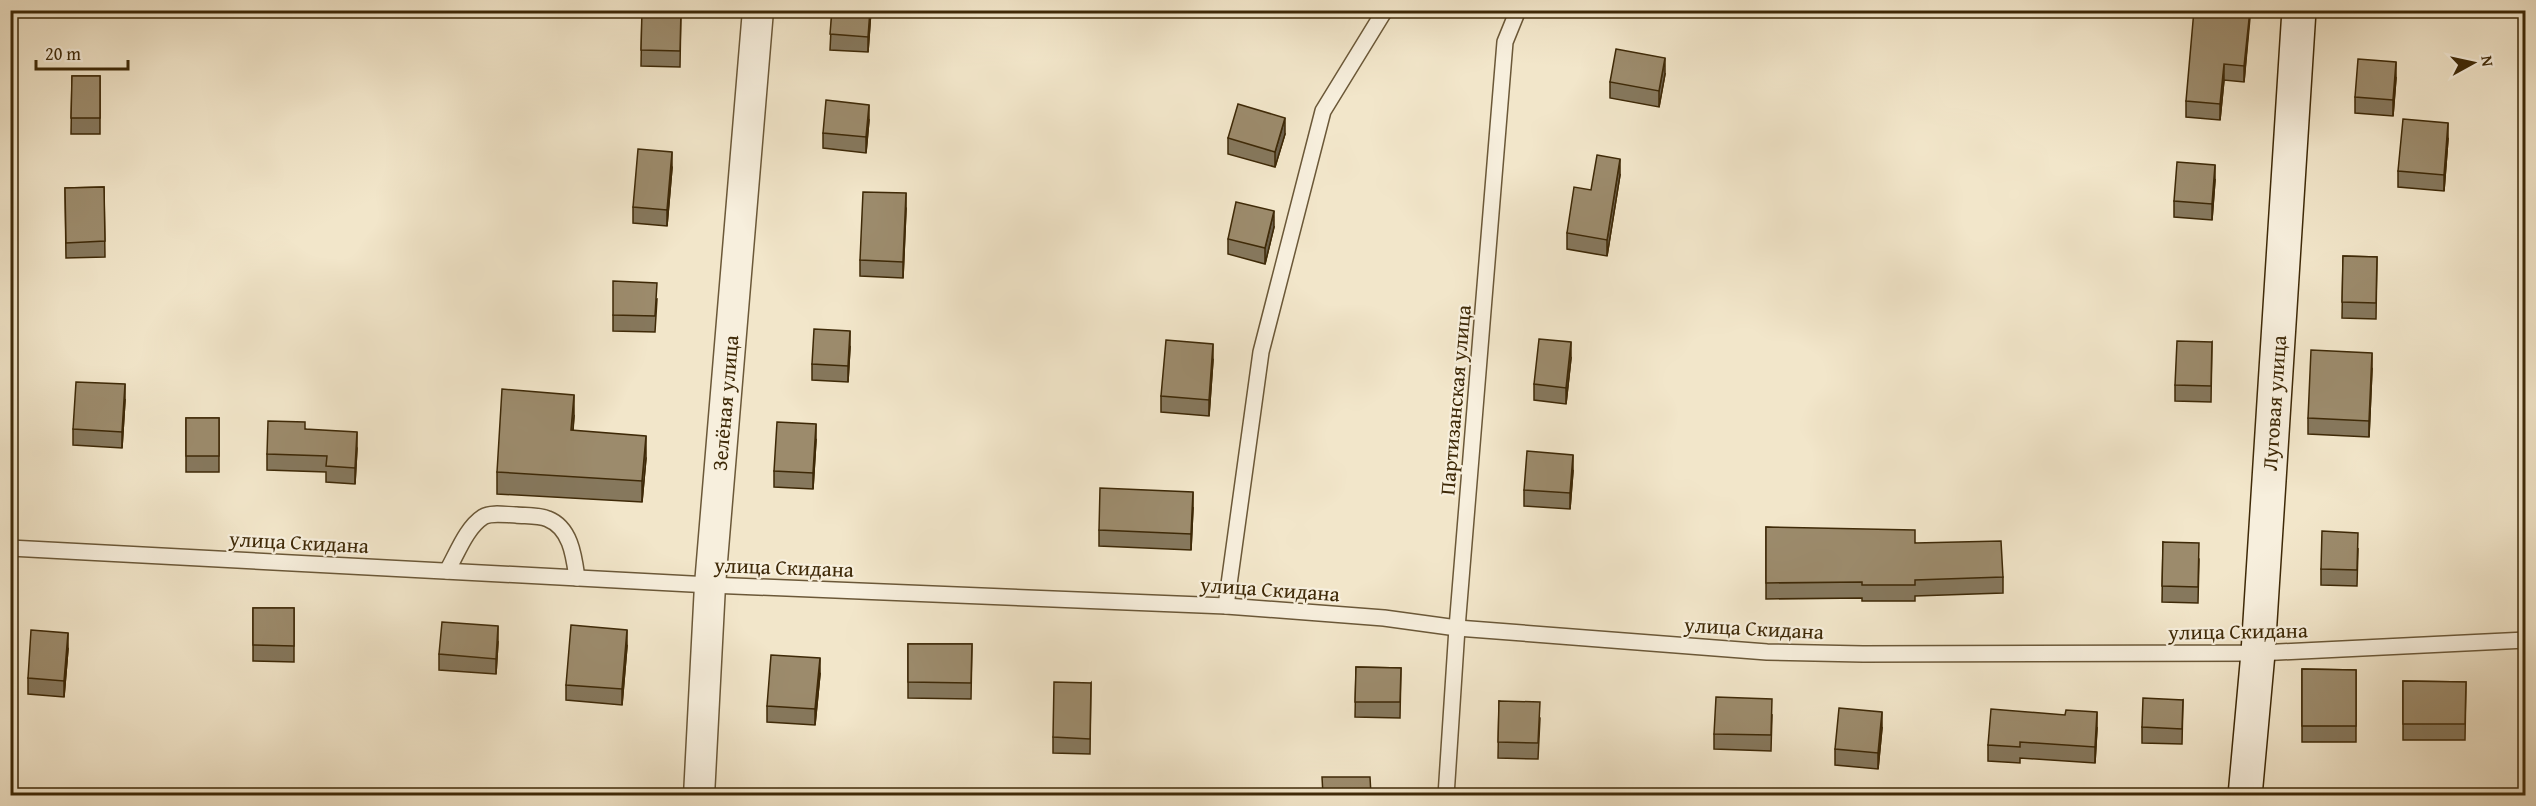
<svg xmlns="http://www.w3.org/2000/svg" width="2536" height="806" font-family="'Gentium Book Plus',serif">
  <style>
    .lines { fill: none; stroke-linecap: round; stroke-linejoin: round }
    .lane-casing { stroke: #6b5838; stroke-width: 18 }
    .street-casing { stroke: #6b5838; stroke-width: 33 }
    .secondary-casing { stroke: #3e2907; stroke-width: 36 }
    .lane { stroke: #f7efdd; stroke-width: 15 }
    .street { stroke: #f7efdd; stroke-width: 30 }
    .secondary { stroke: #f7efdd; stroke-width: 33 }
    .wall { fill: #86785d; stroke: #3e2907; stroke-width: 1.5 }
    .shaded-wall { fill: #6d614c; stroke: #3e2907; stroke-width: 1.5 }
    .building { fill: #9c8b6c; stroke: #3e2907; stroke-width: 1.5 }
    .labels { text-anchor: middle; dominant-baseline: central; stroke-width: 4.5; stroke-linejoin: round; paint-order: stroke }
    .street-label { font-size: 21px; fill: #3e2907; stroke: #f7efdd }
  </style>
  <rect width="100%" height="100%" fill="#f2e6ca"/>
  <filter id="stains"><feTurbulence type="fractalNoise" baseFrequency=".00333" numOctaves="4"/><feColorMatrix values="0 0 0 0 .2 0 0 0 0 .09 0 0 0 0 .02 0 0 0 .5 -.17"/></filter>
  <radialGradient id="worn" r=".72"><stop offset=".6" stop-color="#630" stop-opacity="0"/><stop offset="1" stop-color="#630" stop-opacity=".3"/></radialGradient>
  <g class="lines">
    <defs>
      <g id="lane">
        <polyline points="10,548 710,585 1226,606 1384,618 1457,628 1767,652 1863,654 2258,653 2526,640"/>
        <path d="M447 571C457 554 466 528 483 517 491 512 507 515 516 515 525 516 539 515 548 519 571 528 574 557 577 578"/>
        <polyline points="1226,606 1261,352 1323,111 1385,10"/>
        <polyline points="1446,796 1457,628 1505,42 1518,10"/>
      </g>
      <polyline id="street" points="699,796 710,585 758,10"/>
      <polyline id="secondary" points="2245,796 2258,653 2299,10"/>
    </defs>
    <!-- lane casing -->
    <use href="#lane" class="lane-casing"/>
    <!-- street casing -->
    <use href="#street" class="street-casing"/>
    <!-- secondary casing -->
    <use href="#secondary" class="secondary-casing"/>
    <!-- lane -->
    <use href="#lane" class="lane"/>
    <!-- street -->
    <use href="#street" class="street"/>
    <!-- secondary -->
    <use href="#secondary" class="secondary"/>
  </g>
  <!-- wall -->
  <g class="wall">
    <polygon points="642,10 681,10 680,67 641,66"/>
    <polygon points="832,10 871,10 868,52 830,50"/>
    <polygon points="1674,10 1689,10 1688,15"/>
    <polygon points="2250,10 2244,82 2224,80 2220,120 2186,117 2186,101"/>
    <polygon points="1665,74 1659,107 1610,98 1610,82"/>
    <polygon points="72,76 100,76 100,134 71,134"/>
    <polygon points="2396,78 2393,116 2355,113 2355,97"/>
    <polygon points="869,120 866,153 823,148 823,133"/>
    <polygon points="1285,134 1275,167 1228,154 1228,138"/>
    <polygon points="2448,139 2444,191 2398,187 2398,171"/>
    <polygon points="672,168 667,226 633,223 633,207"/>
    <polygon points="1620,175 1607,256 1567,249 1567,233 1591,190"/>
    <polygon points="2215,180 2212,220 2174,217 2174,201"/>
    <polygon points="104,187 105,257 66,258 65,188"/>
    <polygon points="906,209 903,278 860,276 860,260"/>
    <polygon points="1274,227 1265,264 1228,254 1228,239"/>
    <polygon points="2343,256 2377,257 2376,319 2342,318"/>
    <polygon points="657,299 655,332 613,331 613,315"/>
    <polygon points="2212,342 2211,402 2175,401 2175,385"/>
    <polygon points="850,347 848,382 812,380 812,364"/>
    <polygon points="1571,358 1566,404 1534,400 1534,384"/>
    <polygon points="1213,360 1209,416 1161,412 1161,396"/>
    <polygon points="2372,369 2369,437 2308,434 2308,418"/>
    <polygon points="125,400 122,448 73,445 73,429"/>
    <polygon points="574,416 573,431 646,458 642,502 497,494 497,472"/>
    <rect x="186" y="418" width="33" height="54"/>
    <polygon points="305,429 357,448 355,484 326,482 326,472 267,470 267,454"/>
    <polygon points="816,440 813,489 774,487 774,471"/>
    <polygon points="1573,471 1570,509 1524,506 1524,490"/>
    <polygon points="1193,508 1191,550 1099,546 1099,530"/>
    <polygon points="1766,527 1915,543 2003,577 2003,593 1915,596 1915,601 1862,601 1862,598 1766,599"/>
    <polygon points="2163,542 2199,559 2198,603 2162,602"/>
    <polygon points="2358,549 2357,586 2321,585 2321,569"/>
    <polygon points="253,608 294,608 294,662 253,661"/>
    <polygon points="498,642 496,674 439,670 439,654"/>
    <polygon points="908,644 972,644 971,699 908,698"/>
    <polygon points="627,646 622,705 566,700 566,685"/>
    <polygon points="68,649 64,697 28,694 28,678"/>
    <polygon points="1356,667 1401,668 1400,718 1355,717"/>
    <polygon points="2302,669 2356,670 2356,742 2302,742"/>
    <polygon points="820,674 815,725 767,722 767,706"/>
    <polygon points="2403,681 2466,682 2465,740 2403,740"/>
    <polygon points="1091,683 1090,754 1053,753 1053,737"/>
    <polygon points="2183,700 2182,744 2142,743 2142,727"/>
    <polygon points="1499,701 1540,718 1538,759 1498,758"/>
    <polygon points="1772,715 1771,751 1714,749 1714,734"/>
    <polygon points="1882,728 1878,769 1835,765 1835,749"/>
    <polygon points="2097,728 2095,763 2020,758 2020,763 1988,761 1988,745"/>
  </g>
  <!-- shaded-wall -->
  <g class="shaded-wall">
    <polygon points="870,10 871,10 868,52 868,37"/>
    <polygon points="2250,10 2250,18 2244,82 2244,66"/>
    <polygon points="1665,58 1665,74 1659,107 1659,91"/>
    <polygon points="2396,62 2396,78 2393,116 2393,100"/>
    <polygon points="2224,64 2224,80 2220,120 2220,104"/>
    <polygon points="869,105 869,120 866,153 866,137"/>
    <polygon points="1285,118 1285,134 1275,167 1275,152"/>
    <polygon points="2448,123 2448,139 2444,191 2444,175"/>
    <polygon points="672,152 672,168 667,226 667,210"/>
    <polygon points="1620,159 1620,175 1607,256 1607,240"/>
    <polygon points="2215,165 2215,180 2212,220 2212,204"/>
    <polygon points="906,193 906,209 903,278 903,262"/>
    <polygon points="1274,211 1274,227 1265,264 1265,248"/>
    <polygon points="850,331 850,347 848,382 848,366"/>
    <polygon points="1571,342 1571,358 1566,404 1566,388"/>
    <polygon points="1213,344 1213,360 1209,416 1209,400"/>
    <polygon points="2372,353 2372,369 2369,437 2369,421"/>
    <polygon points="125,384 125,400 122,448 122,432"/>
    <polygon points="574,395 574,416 571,452 571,430"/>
    <polygon points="816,424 816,440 813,489 813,473"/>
    <polygon points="357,432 357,448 355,484 355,468"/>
    <polygon points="646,436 646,458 642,502 642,481"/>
    <polygon points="1573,455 1573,471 1570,509 1570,493"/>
    <polygon points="1193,492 1193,508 1191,550 1191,534"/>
    <polygon points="498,626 498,642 496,674 496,659"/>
    <polygon points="627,630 627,646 622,705 622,689"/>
    <polygon points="68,633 68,649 64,697 64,681"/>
    <polygon points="820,658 820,674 815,725 815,709"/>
    <polygon points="1882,712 1882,728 1878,769 1878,753"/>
    <polygon points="2097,712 2097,728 2095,763 2095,747"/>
  </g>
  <!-- building -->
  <g class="building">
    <polygon points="642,10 681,10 680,51 641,50"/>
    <polygon points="832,10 870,10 868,37 830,34"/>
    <polygon points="2194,10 2250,10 2244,66 2224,64 2220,104 2186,101"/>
    <polygon points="1616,49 1665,58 1659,91 1610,82"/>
    <polygon points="2358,59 2396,62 2393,100 2355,97"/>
    <polygon points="72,76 100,76 100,118 71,118"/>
    <polygon points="826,100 869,105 866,137 823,133"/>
    <polygon points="1238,104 1285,118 1275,152 1228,138"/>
    <polygon points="2403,119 2448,123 2444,175 2398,171"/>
    <polygon points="638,149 672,152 667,210 633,207"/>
    <polygon points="1597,155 1620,159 1607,240 1567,233 1574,187 1591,190"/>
    <polygon points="2177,162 2215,165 2212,204 2174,201"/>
    <polygon points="104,187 105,241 66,243 65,188"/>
    <polygon points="863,192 906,193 903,262 860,260"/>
    <polygon points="1236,202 1274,211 1265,248 1228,239"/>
    <polygon points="2343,256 2377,257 2376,303 2342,302"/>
    <polygon points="613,281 657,283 655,316 613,315"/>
    <polygon points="814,329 850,331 848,366 812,364"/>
    <polygon points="1539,339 1571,342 1566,388 1534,384"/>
    <polygon points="1166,340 1213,344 1209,400 1161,396"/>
    <polygon points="2177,341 2212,342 2211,386 2175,385"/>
    <polygon points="2311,350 2372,353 2369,421 2308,418"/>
    <polygon points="76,382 125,384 122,432 73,429"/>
    <polygon points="502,389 574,395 571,430 646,436 642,481 497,472"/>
    <rect x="186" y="418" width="33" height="38"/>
    <polygon points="268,421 305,422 305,429 357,432 355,468 326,466 327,456 267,454"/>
    <polygon points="777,422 816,424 813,473 774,471"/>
    <polygon points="1527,451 1573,455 1570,493 1524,490"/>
    <polygon points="1100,488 1193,492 1191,534 1099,530"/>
    <polygon points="1766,527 1915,530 1915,543 2001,541 2003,577 1915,580 1915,585 1862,585 1862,582 1766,583"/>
    <polygon points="2322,531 2358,533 2357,570 2321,569"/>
    <polygon points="2163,542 2199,543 2198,587 2162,586"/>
    <polygon points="253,608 294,608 294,646 253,645"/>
    <polygon points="442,622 498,626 496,659 439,654"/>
    <polygon points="571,625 627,630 622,689 566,685"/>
    <polygon points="31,630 68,633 64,681 28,678"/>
    <polygon points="908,644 972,644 971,683 908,682"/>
    <polygon points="771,655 820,658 815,709 767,706"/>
    <polygon points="1356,667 1401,668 1400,702 1355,702"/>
    <polygon points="2302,669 2356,670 2356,726 2302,726"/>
    <polygon points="2403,681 2466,682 2465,724 2403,724"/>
    <polygon points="1054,682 1091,683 1090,739 1053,737"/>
    <polygon points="1716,697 1772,699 1771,735 1714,734"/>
    <polygon points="2143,698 2183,700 2182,729 2142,727"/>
    <polygon points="1499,701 1540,702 1538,743 1498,742"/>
    <polygon points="1839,708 1882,712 1878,753 1835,749"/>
    <polygon points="1991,709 2065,715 2066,710 2097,712 2095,747 2020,742 2020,747 1988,745"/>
    <polygon points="1322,777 1370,777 1371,795 1323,795"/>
  </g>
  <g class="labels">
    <!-- street labels -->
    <g class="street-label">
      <text transform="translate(1455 400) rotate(-85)">Партизанская улица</text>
      <text transform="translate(725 403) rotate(-85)">Зелёная улица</text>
      <text transform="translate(2274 403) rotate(-86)">Луговая улица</text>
      <text transform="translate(299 542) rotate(3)">улица Скидана</text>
      <text transform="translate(784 567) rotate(2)">улица Скидана</text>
      <text transform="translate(1270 589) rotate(4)">улица Скидана</text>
      <text transform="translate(1754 628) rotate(3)">улица Скидана</text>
      <text transform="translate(2238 631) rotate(-1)">улица Скидана</text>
    </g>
  </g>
  <!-- margin -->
  <rect width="2536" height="806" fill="none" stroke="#f2e6ca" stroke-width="36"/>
  <rect x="12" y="12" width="2512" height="782" fill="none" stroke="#3e2907" stroke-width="3"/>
  <rect x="18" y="18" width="2500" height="770" fill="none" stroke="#3e2907" stroke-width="1.5"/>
  <!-- north arrow -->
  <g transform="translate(2473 63) rotate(82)" stroke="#f7efdd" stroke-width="4.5" paint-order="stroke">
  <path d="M0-4.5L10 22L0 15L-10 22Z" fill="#3e2907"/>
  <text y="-9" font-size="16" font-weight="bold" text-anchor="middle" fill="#3e2907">N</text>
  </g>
  <!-- scale -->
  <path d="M36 60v9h92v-9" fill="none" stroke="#3e2907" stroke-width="3"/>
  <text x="45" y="60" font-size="18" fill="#3e2907" stroke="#f7efdd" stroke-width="4.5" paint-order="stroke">20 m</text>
  <rect width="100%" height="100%" filter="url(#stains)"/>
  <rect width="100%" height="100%" fill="url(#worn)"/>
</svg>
